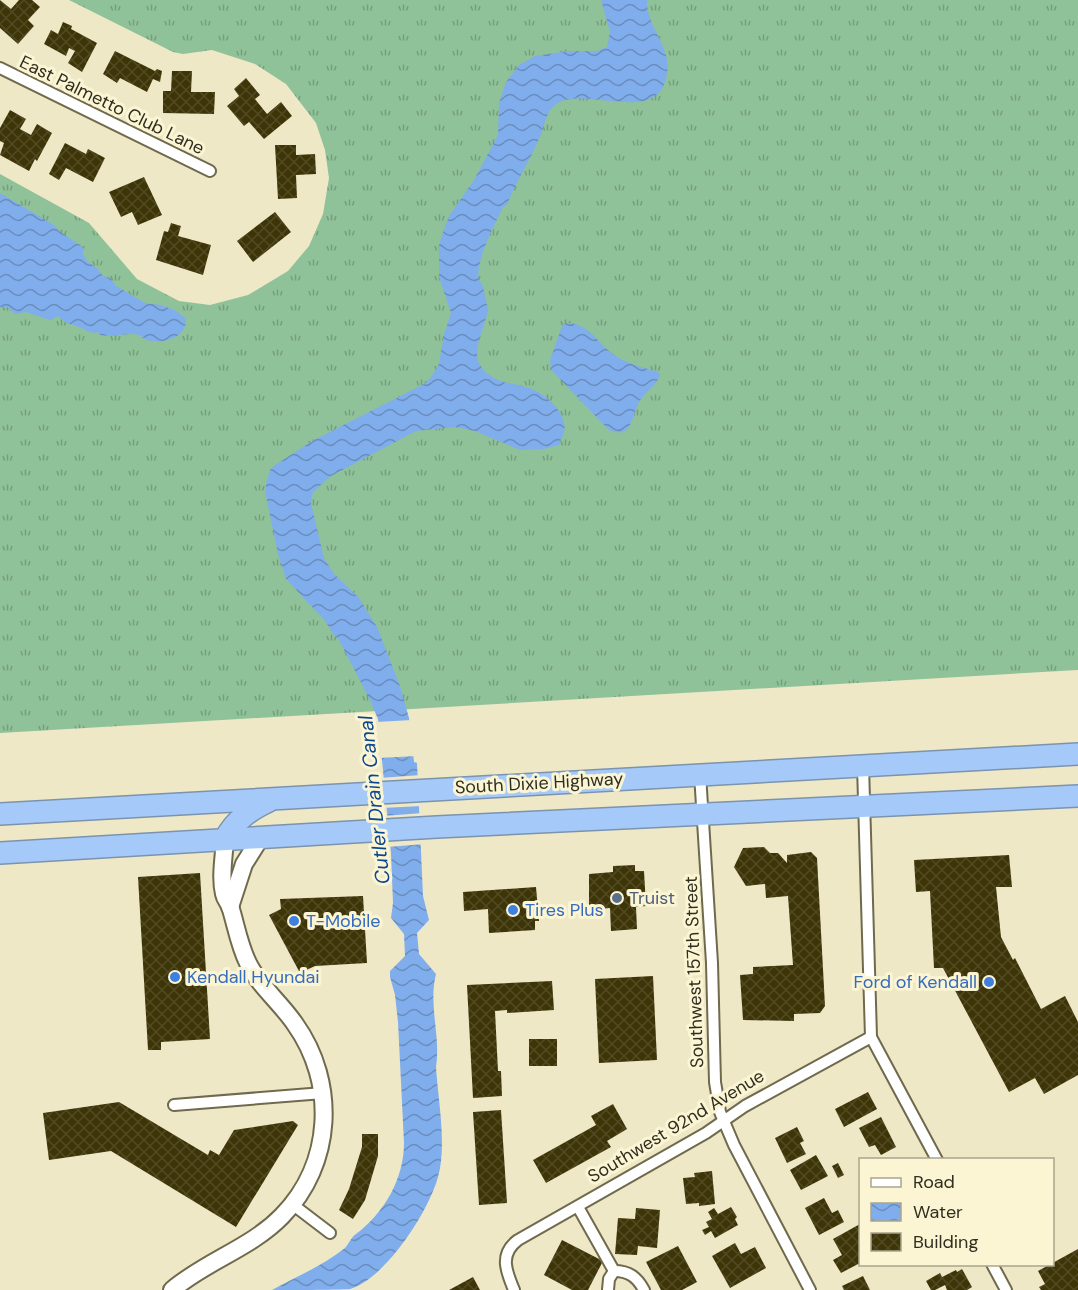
<svg xmlns="http://www.w3.org/2000/svg" width="1078" height="1290" font-family="'DM Sans',sans-serif">
  <style>
    .grass { fill: url(#grass-tufts) }
    .water { fill: url(#water-waves) }
    .pier { fill: #eee8c7 }
    .building { fill: url(#building-cross-hatch) }
    .lines { fill: none; stroke-linecap: round; stroke-linejoin: round }
    .street-casing { stroke: #6f6a4d; stroke-width: 14 }
    .secondary-casing { stroke: #6f6a4d; stroke-width: 20 }
    .highway-casing { stroke: #7c93ad; stroke-width: 24 }
    .street { stroke: #fff; stroke-width: 10 }
    .secondary { stroke: #fff; stroke-width: 16 }
    .highway { stroke: #a5caf9; stroke-width: 21 }
    .service-dot { fill: #5c6f8a; stroke: #fbf5d4; stroke-width: 2 }
    .shop-dot { fill: #3f7fe0; stroke: #fbf5d4; stroke-width: 2 }
    .labels { text-anchor: middle; dominant-baseline: central; stroke-width: 6; stroke-linejoin: round; paint-order: stroke }
    .street-label { font-size: 18px; fill: #302e21; stroke: #fbf5d4 }
    .service-label { font-size: 18px; fill: #4e5e75; stroke: #fbf5d4; text-anchor: start }
    .shop-label { font-size: 18px; fill: #366cbe; stroke: #fbf5d4; text-anchor: start }
    .water-label { font-size: 20px; font-style: italic; fill: #0b478f; stroke: #fbf5d4 }
  </style>
  <defs>
    <pattern id="grass-tufts" width="24" height="20" patternUnits="userSpaceOnUse" patternTransform="scale(1.5)"><rect width="24" height="20" fill="#90c299"/><path d="M3 7l-1-3M5 7V3M7 7l1-3M15 17l-1-3M17 17v-4M19 17l1-3" fill="none" stroke="#769e7c"/></pattern>
    <pattern id="water-waves" width="16" height="10" patternUnits="userSpaceOnUse" patternTransform="scale(1.5)"><rect width="16" height="10" fill="#80adeb"/><path d="M0 5q4-4 8 0t8 0" fill="none" stroke="#698dbe"/></pattern>
    <pattern id="building-cross-hatch" width="8" height="8" patternUnits="userSpaceOnUse" patternTransform="scale(1.5)"><rect width="8" height="8" fill="#3d3508"/><path d="M0 0l8 8M0 8l8-8" fill="none" stroke="#514a23"/></pattern>
  </defs>
  <rect width="100%" height="100%" fill="#eee8c7"/>
  <!-- grass -->
  <polygon class="grass" points="69,0 1078,0 1078,670 0,733 0,174 89,223 137,279 179,301 210,305 248,295 288,271 309,246 323,214 329,178 325,150 316,123 286,84 255,64 212,50 183,54 173,52"/>
  <!-- water -->
  <g class="water">
    <path d="M601 0H647C646 27 672 46 667 74 659 127 588 86 558 103 545 110 545 127 539 139 529 162 516 182 507 205L503 207C496 222 474 264 479 280 480 282 481 282 482 284 483 286 488 308 488 310 486 324 472 349 479 363 491 386 515 381 534 390 549 397 568 415 564 432 563 436 560 441 559 445L544 449 520 450 475 431 454 427 416 431 331 476 313 492 311 503 324 558 334 574 359 598 377 627 400 686 409 718 414 762 417 763 423 896 429 920 417 933 419 954 436 974C428 1005 441 1036 436 1067 438 1100 447 1145 438 1177 429 1211 385 1279 350 1289 334 1290 291 1290 272 1290 296 1277 324 1265 345 1248 349 1244 351 1237 356 1234 384 1213 404 1179 404 1143L398 1022 395 995 390 977V971L405 956 404 934 391 918 393 903 391 853 378 719 369 698 339 640 331 631 326 622 286 579 278 554 266 496V484L270 470 275 465 314 440 424 384 430 379 439 364 444 334 451 313 439 277V247L441 238 449 216 474 180 498 135 499 103 506 82 519 65 535 56 569 51H597L607 47 610 32Z"/>
    <path d="M0 193 54 225 59 231 84 248 83 254 88 262 97 268 103 276 110 278 116 286 145 303 161 305 175 310 185 318 186 322C184 339 161 344 147 340 142 338 139 334 134 334 123 334 111 337 100 335L98 332C89 334 87 330 79 327 67 322 69 326 58 316L50 320 26 312 15 314 7 307H0Z"/>
    <path d="M566 323C587 321 599 344 613 354 626 364 643 367 658 372L660 375C657 386 645 391 639 402 636 408 632 424 627 429 622 434 615 433 609 430L551 370 550 360 562 326Z"/>
  </g>
  <!-- pier -->
  <g class="pier">
    <polygon points="412,720 417,756 378,758 376,722"/>
    <polygon points="421,775 422,806 382,808 379,778"/>
    <polygon points="423,813 425,844 387,847 383,816"/>
  </g>
  <!-- building -->
  <g class="building">
    <polygon points="0,0 11,9 19,0 32,0 40,7 28,20 34,26 18,44 0,28"/>
    <polygon points="63,22 72,26 71,29 97,43 82,72 68,63 75,51 69,48 66,56 44,44 51,30 58,34"/>
    <polygon points="115,51 155,71 157,69 162,71 160,82 153,79 147,92 120,78 117,83 103,74"/>
    <polygon points="172,71 192,71 191,92 215,92 214,114 163,113 163,91 171,91"/>
    <polygon points="246,78 260,95 255,99 267,114 281,102 292,116 264,139 249,122 244,126 227,106 239,96 234,89"/>
    <polygon points="10,110 26,119 20,129 31,135 37,124 52,133 37,161 35,159 29,171 0,155 4,143 0,141 0,128"/>
    <polygon points="65,143 86,154 88,149 105,158 93,182 66,168 59,180 49,174"/>
    <polygon points="275,145 296,145 296,155 315,154 316,174 296,175 297,198 278,199"/>
    <polygon points="144,177 162,215 138,225 132,212 121,217 109,192"/>
    <polygon points="275,212 291,232 253,262 237,241"/>
    <polygon points="171,223 181,226 178,236 211,245 203,275 156,260 164,231 168,232"/>
    <polygon points="764,847 770,853 778,853 787,863 787,855 811,852 817,858 825,1006 820,1013 794,1014 794,1021 743,1020 740,975 753,974 753,967 793,965 788,896 766,898 765,884 746,886 734,867 743,848"/>
    <polygon points="1009,855 1012,887 996,887 1001,937 1013,960 1015,958 1041,1009 1065,996 1078,1022 1078,1075 1044,1094 1035,1078 1009,1092 943,968 934,968 930,891 916,892 914,860"/>
    <polygon points="635,865 635,871 644,871 646,906 636,907 637,929 611,931 610,908 589,910 589,874 613,872 613,866"/>
    <polygon points="200,873 210,1039 161,1042 161,1050 148,1050 138,877"/>
    <polygon points="536,887 539,921 535,921 535,930 489,933 488,909 464,911 463,892"/>
    <polygon points="363,896 367,963 315,966 300,973 269,915 281,909 280,899"/>
    <polygon points="653,976 657,1060 599,1063 595,979"/>
    <polygon points="552,981 554,1010 507,1013 507,1010 495,1011 498,1071 501,1071 502,1096 473,1098 467,985"/>
    <rect x="529" y="1039" width="28" height="27"/>
    <polygon points="868,1092 877,1109 844,1127 835,1109"/>
    <polygon points="119,1102 208,1155 210,1150 219,1155 234,1130 293,1121 298,1125 236,1227 111,1151 49,1160 43,1113"/>
    <polygon points="613,1104 627,1129 607,1141 611,1147 546,1183 533,1160 596,1125 591,1116"/>
    <polygon points="501,1110 507,1203 479,1205 473,1112"/>
    <polygon points="881,1117 896,1147 881,1155 875,1145 869,1147 859,1128"/>
    <polygon points="797,1127 804,1141 800,1143 806,1154 787,1163 775,1138"/>
    <polygon points="362,1134 378,1134 378,1156 365,1200 353,1219 339,1210 349,1189 362,1147"/>
    <polygon points="816,1155 828,1176 801,1190 790,1170"/>
    <polygon points="838,1163 844,1175 838,1178 832,1166"/>
    <polygon points="712,1171 715,1204 699,1206 699,1203 686,1204 683,1178 695,1177 694,1173"/>
    <polygon points="824,1198 832,1213 838,1210 844,1222 819,1235 805,1208"/>
    <polygon points="731,1207 737,1217 735,1219 738,1225 715,1238 711,1231 705,1235 702,1230 709,1227 706,1222 712,1219 708,1212 714,1208 718,1214"/>
    <polygon points="636,1208 660,1210 657,1248 638,1246 637,1255 615,1254 618,1218 635,1219"/>
    <polygon points="860,1224 860,1263 841,1273 833,1260 842,1255 833,1239"/>
    <polygon points="562,1240 603,1261 588,1290 572,1290 544,1275"/>
    <polygon points="735,1243 741,1254 755,1247 766,1268 730,1288 712,1256"/>
    <polygon points="678,1246 697,1282 682,1290 661,1290 646,1262"/>
    <polygon points="1078,1249 1078,1290 1041,1290 1039,1287 1045,1284 1038,1271"/>
    <polygon points="962,1269 972,1287 967,1290 947,1290 945,1285 935,1290 931,1290 926,1281 940,1273 942,1277 956,1270 957,1272"/>
    <polygon points="863,1276 870,1290 844,1290 842,1286"/>
    <polygon points="473,1277 480,1290 449,1290"/>
  </g>
  <g class="lines">
    <defs>
      <g id="street">
        <polyline points="0,68 210,171"/>
        <polyline points="863,766 871,1037 937,1160"/>
        <polyline points="700,774 712,963 715,1082 720,1112 734,1145 810,1290"/>
        <polyline points="174,1105 323,1093"/>
        <polyline points="292,1204 330,1233"/>
        <polyline points="578,1207 614,1271"/>
        <polyline points="992,1264 1006,1290"/>
        <path d="M614 1271C629 1271 637 1277 644 1290"/>
        <path d="M514 1290C506 1271 499 1254 518 1240L706 1133 745 1106 871 1037"/>
        <polyline points="608,1290 609,1279 614,1271"/>
      </g>
      <g id="secondary">
        <polyline points="230,907 244,864 261,837"/>
        <path d="M172 1290C206 1261 251 1248 282 1216 333 1164 337 1083 295 1024 280 1002 259 986 248 963 239 945 236 925 230 906 228 902 225 899 224 894 220 877 224 857 225 839"/>
      </g>
      <g id="highway">
        <polyline points="0,814 1078,754"/>
        <path d="M225 839C235 820 250 810 269 801"/>
        <polyline points="0,853 437,827 1078,796"/>
      </g>
    </defs>
    <!-- street casing -->
    <use href="#street" class="street-casing"/>
    <!-- secondary casing -->
    <use href="#secondary" class="secondary-casing"/>
    <!-- highway casing -->
    <use href="#highway" class="highway-casing"/>
    <!-- street -->
    <use href="#street" class="street"/>
    <!-- secondary -->
    <use href="#secondary" class="secondary"/>
    <!-- highway -->
    <use href="#highway" class="highway"/>
  </g>
  <!-- markers -->
  <circle class="service-dot" cx="617" cy="898" r="6"/>
  <g class="shop-dot">
    <circle cx="513" cy="910" r="6"/>
    <circle cx="294" cy="921" r="6"/>
    <circle cx="175" cy="977" r="6"/>
    <circle cx="989" cy="982" r="6"/>
  </g>
  <g class="labels">
    <!-- street labels -->
    <g class="street-label">
      <text transform="translate(112 105) rotate(26)">East Palmetto Club Lane</text>
      <text transform="translate(539 783) rotate(-3)">South Dixie Highway</text>
      <text transform="translate(694 972) rotate(-92)">Southwest 157th Street</text>
      <text transform="translate(676 1126) rotate(-31)">Southwest 92nd Avenue</text>
    </g>
    <!-- service labels -->
    <g class="service-label">
      <text x="629" y="898">Truist</text>
    </g>
    <!-- shop labels -->
    <g class="shop-label">
      <text x="525" y="910">Tires Plus</text>
      <text x="306" y="921">T-Mobile</text>
      <text x="187" y="977">Kendall Hyundai</text>
      <text x="977" y="982" text-anchor="end">Ford of Kendall</text>
    </g>
    <!-- water labels -->
    <g class="water-label">
      <text transform="translate(374 800) rotate(-96)">Cutler Drain Canal</text>
    </g>
  </g>
  <!-- legend -->
  <rect x="859" y="1158" width="195" height="108" fill="#fbf5d4" stroke="#aaa58c" stroke-width="1.5"/>
  <rect x="871" y="1178" width="30" height="9" fill="#ffffff" stroke="#aaa58c" stroke-width="1.5"/>
  <text x="913" y="1188" font-size="18" fill="#302e21">Road</text>
  <rect x="871" y="1203" width="30" height="18" fill="url(#water-waves)" stroke="#aaa58c" stroke-width="1.5"/>
  <text x="913" y="1218" font-size="18" fill="#302e21">Water</text>
  <rect x="871" y="1233" width="30" height="18" fill="url(#building-cross-hatch)" stroke="#aaa58c" stroke-width="1.5"/>
  <text x="913" y="1248" font-size="18" fill="#302e21">Building</text>
</svg>
